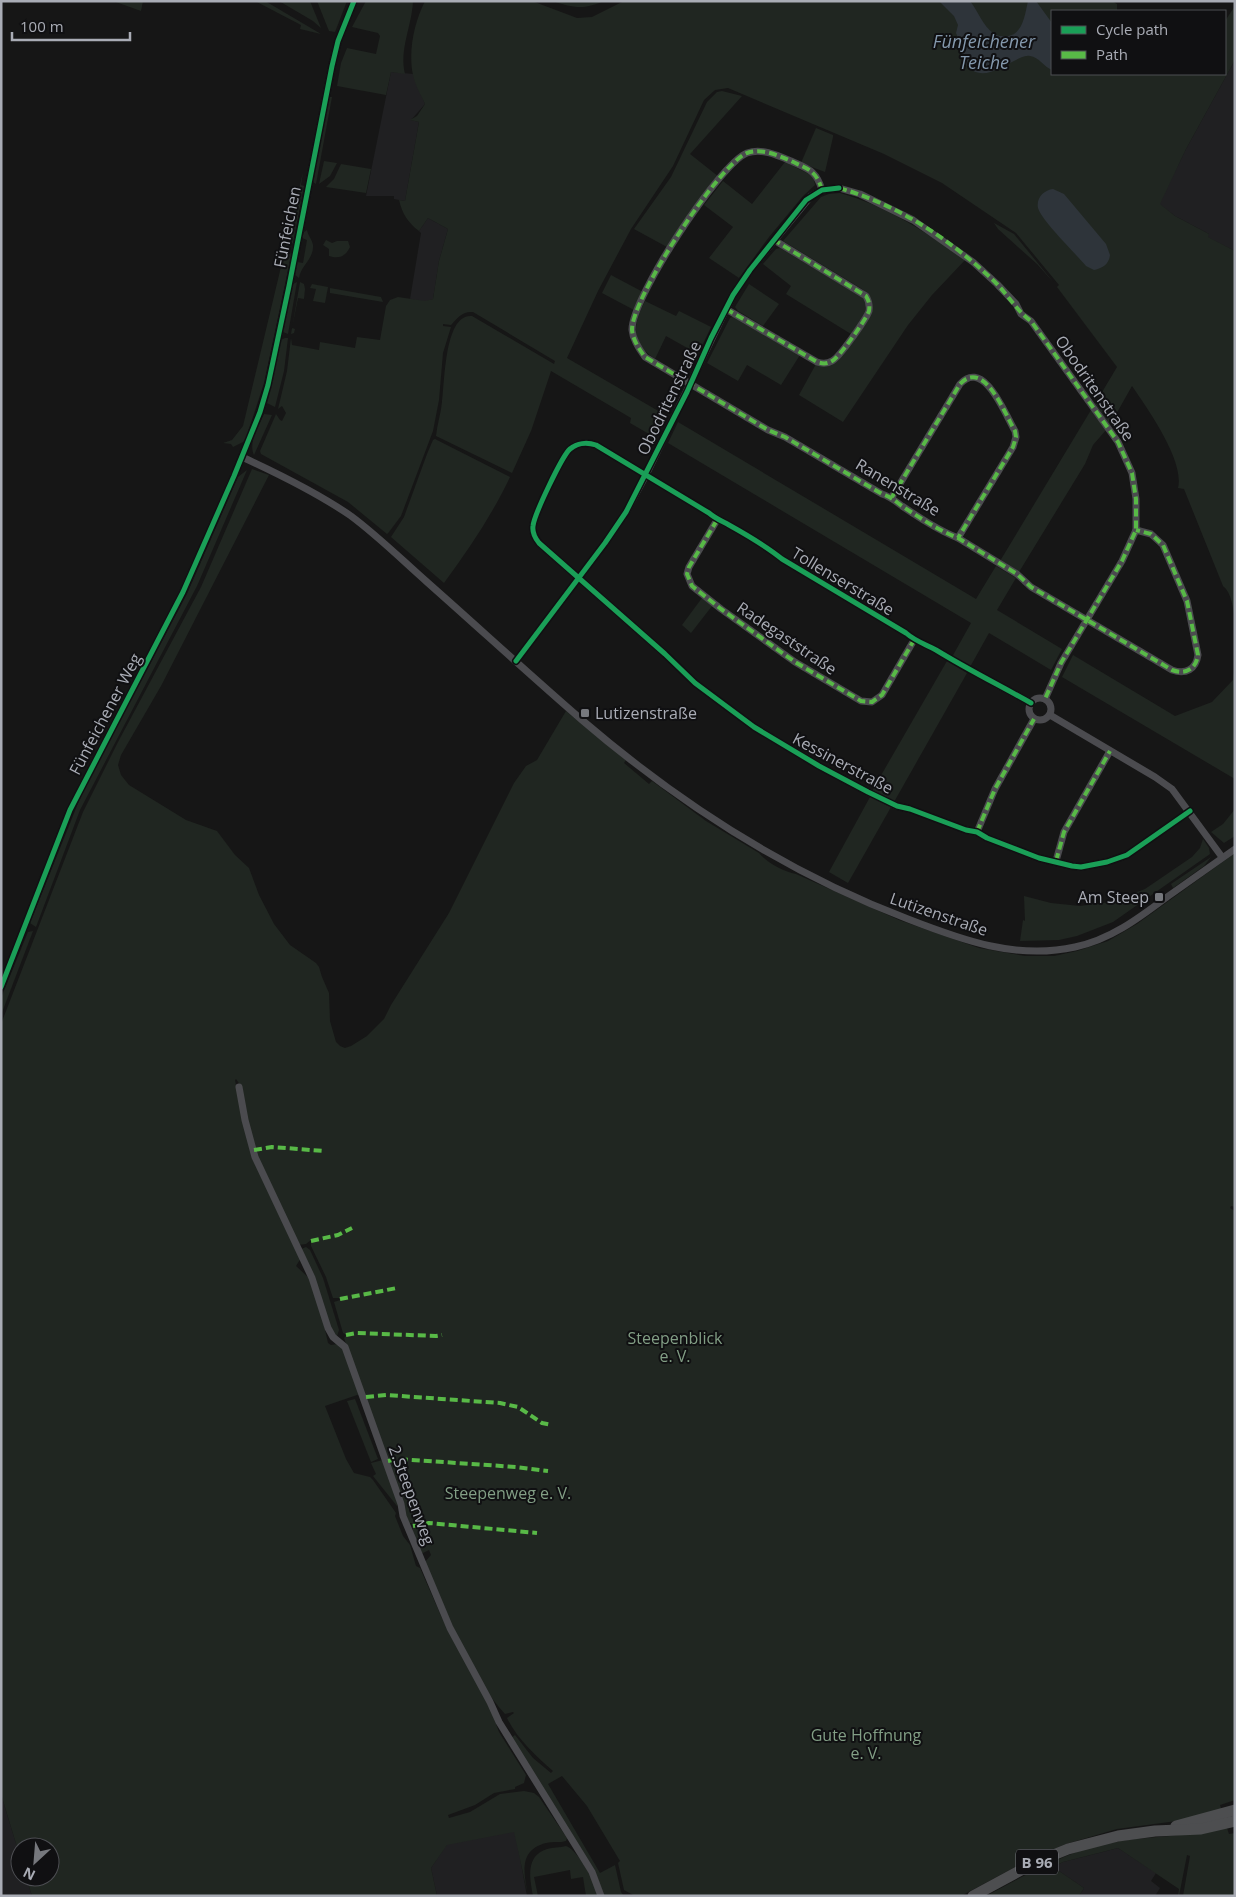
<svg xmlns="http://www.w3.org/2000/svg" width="1236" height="1897" font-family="'Open Sans',sans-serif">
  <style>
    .built { fill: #202022 }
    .green { fill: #202621 }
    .water { fill: #2e343a }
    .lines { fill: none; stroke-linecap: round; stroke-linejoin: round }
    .minor { stroke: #4b4b4f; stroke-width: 7 }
    .primary { stroke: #4d4e50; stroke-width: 11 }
    .quiet { stroke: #58b947; stroke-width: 4; stroke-dasharray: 8 4; stroke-linecap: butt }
    .cycleway-casing { stroke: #101012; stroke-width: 8 }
    .cycleway { stroke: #1a9f57; stroke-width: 5 }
    .poi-dot { fill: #76787d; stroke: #101012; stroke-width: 2 }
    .labels { text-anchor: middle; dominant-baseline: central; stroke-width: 4; stroke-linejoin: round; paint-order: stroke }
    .shield { fill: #101012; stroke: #7b7d84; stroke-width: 1 }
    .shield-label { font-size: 15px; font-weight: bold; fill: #a9acb5 }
    .street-label { font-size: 16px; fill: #a9acb5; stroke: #101012 }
    .poi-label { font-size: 16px; fill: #a9acb5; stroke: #101012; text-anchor: start }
    .park-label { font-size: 16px; fill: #829e85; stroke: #101012 }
    .water-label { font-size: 18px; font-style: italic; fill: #8498ac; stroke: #101012 }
  </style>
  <rect width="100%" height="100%" fill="#161616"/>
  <!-- built -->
  <g class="built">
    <polygon points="1235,60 1235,251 1207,237 1209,234 1175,216 1159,204 1186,149"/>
    <polygon points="391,72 413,74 425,104 411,120 419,122 405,201 394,199 394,196 366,196"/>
    <polygon points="428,218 448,229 439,261 433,299 425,302 410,299 421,233 419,231"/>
    <polygon points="1,1794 20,1857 20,1877 26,1877 32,1896 1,1896"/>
    <polygon points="515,1831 527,1896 437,1896 431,1868 447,1844"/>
    <polygon points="1118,1848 1156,1873 1151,1881 1160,1888 1155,1896 1079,1896 1084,1888 1053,1867 1063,1862"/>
  </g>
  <!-- green -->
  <g class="green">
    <polygon points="113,1 143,1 141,11"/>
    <polygon points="255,1 265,1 321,34 300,29 301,25"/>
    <polygon points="279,1 310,1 321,28 313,21"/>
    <polygon points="317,1 347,1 335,32 329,31"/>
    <path d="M366 1H413C412 26 399 49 405 74L391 72 386 95 337 86 341 63 347 48 376 54 380 36 378 33 352 27Z"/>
    <path d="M425 1H532L577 18 592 17 624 1H1112L1117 4V11H1052V47L1034 34 962 47V60L1031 51 1052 66V74H1225V21L1235 6V60L1186 149 1160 204 1175 216 1209 234 1208 237 1235 251V620C1233 609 1232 593 1223 586L1184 489 1178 488C1185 461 1147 408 1132 386L1110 425 1095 404 1117 367 1057 287 1059 285 1016 233 942 183 884 154 728 88 715 90 704 100 673 166 631 229 598 291 567 358 667 416 659 433 653 430 651 433 657 437 656 438 630 423 631 418 551 371 531 431 512 473 436 436C437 425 441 413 442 402 445 384 444 313 472 316L554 364 555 361 473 312C463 311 458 317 451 325L443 324V326L451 327 443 353 439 400 433 431 401 516 389 532 387 534 348 502 261 454 260 451 276 414 280 420 282 421 286 413 282 406 278 409 287 371 291 338 292 345 319 350 320 342 355 348 357 337 380 340 386 306 390 300 398 297 425 301 433 299 439 261 448 229 428 218 419 231C408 223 402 213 399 200L405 201 419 122 410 120 417 116 425 104C421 95 415 85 413 75 408 51 414 23 425 1Z"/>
    <path d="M552 1H604C583 10 574 8 552 1Z"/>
    <polygon points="722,91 742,96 690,154 719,177 667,247 634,229 671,177 707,102 717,92"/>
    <polygon points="329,97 332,97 316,184 313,182"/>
    <polygon points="816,128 833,135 833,137 825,172 801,163"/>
    <polygon points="324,161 337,163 330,176 319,184"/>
    <polygon points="785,162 813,176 815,185 803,196 769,237 739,278 709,258 733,227 704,205 723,181 752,204"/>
    <polygon points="341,164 371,169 366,193 326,187 334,179"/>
    <polygon points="303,172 301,185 304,186 293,243 288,246 286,246"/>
    <path d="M840 193C887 206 926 232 965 260L932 295 908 325 843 422 799 395 816 364C825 367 830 366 838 361 847 348 873 320 873 305 872 298 867 293 862 289L783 241 821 197 829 194Z"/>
    <polygon points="994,223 1014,234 1054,283 1037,264 998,229"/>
    <path d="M307 230C308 236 312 239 313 245 314 259 301 265 299 278L295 275 297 262 303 263 307 240 302 238 304 232Z"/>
    <path d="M326 240 332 243 337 241H348L350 247C345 257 339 259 329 256V249L323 245Z"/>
    <path d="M780 248 864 298C871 311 858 324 851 334L786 294 791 286 763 264 776 249Z"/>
    <polygon points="285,250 290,252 291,256 264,383 245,441 233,447 231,444 223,443 232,440 243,426"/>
    <polygon points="611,275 643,292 634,310 602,293"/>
    <polygon points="297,282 288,334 283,332 293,284"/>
    <polygon points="300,282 304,284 305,289 304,299 298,298 292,328 295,329 294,333 291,334"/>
    <polygon points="312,284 328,287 325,303 313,301 316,289 310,288"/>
    <polygon points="749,284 779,304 763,326 738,311 735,307"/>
    <polygon points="330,288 381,297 383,302 330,293"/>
    <path d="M645 301 676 316 679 311 711 327 698 354 666 336 655 359C630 342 633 325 645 301Z"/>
    <polygon points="734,316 800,355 781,385 747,365 738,381 707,363 730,318"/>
    <polygon points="285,338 288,338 284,371 275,407 267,403 281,340"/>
    <polygon points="1091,410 1106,430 1093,445 1085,464 1019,572 1000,561"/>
    <path d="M264 414 272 415 254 455C248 442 259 426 264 414Z"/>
    <polygon points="678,422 976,599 996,566 1016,578 997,610 1062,649 1051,670 989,633 970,667 952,657 971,623 668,443"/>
    <path d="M435 439 510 477C492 515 469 549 444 583L391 537 404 517 427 454 433 440Z"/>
    <path d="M252 469 269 475 161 686 121 755 118 765 121 775 129 785 186 820 217 831 235 855 249 868 259 895 274 924 290 945 316 963 319 967 322 977 329 993 330 1021 336 1042 340 1046 345 1048 351 1046 367 1036 384 1019 391 1005 449 913 514 783 526 766 537 760 566 711 626 760 624 763 649 784 652 781 706 821 759 853C766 862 784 872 796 874L899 920 979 948 1025 956H1054L1077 951 1108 941 1137 924 1235 853V1207L1231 1206 1230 1208 1235 1211V1800L1220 1805 1222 1811 1184 1820 1117 1829 1066 1844 1034 1857 961 1896H635L624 1890 618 1863 620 1861 587 1806 562 1776 548 1784 600 1873 615 1865 621 1892 624 1896H604L595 1871 511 1738 515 1735 533 1758 551 1773 553 1771C536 1756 517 1739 507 1718L514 1713 513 1712 505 1714C470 1676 444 1610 425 1562L431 1555 429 1550 421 1554 413 1532 412 1523H409L406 1515 389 1466 390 1465 385 1457 366 1402V1396H364L344 1338 346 1336 345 1334 343 1333 334 1302 340 1300 339 1298H333L326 1277 311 1246V1240L306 1244 298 1245 257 1156 258 1148H254L246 1120 241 1086 236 1079 235 1080 243 1121 254 1157 301 1258 296 1266 310 1279 320 1307 328 1343 331 1345 337 1344 343 1349 360 1394 325 1406 346 1459 354 1473 370 1477 373 1480 396 1513 395 1516 403 1536 410 1545 416 1566 420 1568 442 1618 488 1703 499 1732 526 1775 524 1783 515 1787V1789L494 1793 475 1805 448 1815 449 1818 470 1812 500 1794 524 1791 534 1793 539 1797 567 1838 566 1841C560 1843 553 1841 546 1843 518 1850 524 1874 528 1896L514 1832 447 1845 431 1868 437 1896H32L26 1877H50V1847H20V1857L1 1794V1024L83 812 118 742 201 587Z"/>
    <polygon points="247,470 197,586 80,810 36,927 30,923 83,791 187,594 238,477"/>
    <polygon points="702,598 712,606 691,633 682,625"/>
    <polygon points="1073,655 1175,716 1212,702 1233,680 1235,664 1235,779 1062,677"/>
    <polygon points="947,661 967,673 894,802 872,791"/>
    <polygon points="870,797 891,807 848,883 829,872"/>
    <polygon points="1235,809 1235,836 1224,843 1211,832 1223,824"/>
    <polygon points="1203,839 1209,848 1210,854 1113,922 1077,936 1059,940 1020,941 1023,920 1025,921 1024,896 1051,903 1080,906 1111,902 1145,889 1192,857 1200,848"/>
    <polygon points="1211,857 1204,866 1173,888 1171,884"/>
    <polygon points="33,931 1,1015 1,998 28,932"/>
    <polygon points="306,1247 310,1250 323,1278 339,1330 337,1336 334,1336 301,1249"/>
    <polygon points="355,1399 378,1459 371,1462 347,1401"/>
    <polygon points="383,1460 398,1505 397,1506 373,1476 376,1474 371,1463"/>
    <path d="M1227 1828 1229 1834 1235 1833V1896H1183L1190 1856 1187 1855 1179 1896H1178L1179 1889 1118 1848 1063 1862 1053 1867 1084 1888 1079 1896H986C1030 1873 1071 1848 1120 1841 1156 1836 1191 1836 1227 1828Z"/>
    <path d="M566 1846C578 1850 596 1883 598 1896H586L583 1877 571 1879 570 1870 534 1877 538 1896H533C530 1878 525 1856 547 1849 553 1847 560 1848 566 1846Z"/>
  </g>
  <!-- water -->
  <g class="water">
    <path d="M939 1H970C978 11 983 26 993 33 998 37 1002 36 1008 36 1023 34 1025 14 1028 1H1036L1052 23V70C1044 67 1039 57 1030 56 1025 55 1020 58 1016 60 995 70 979 84 962 60V47L956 33 958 25 954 16Z"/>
    <path d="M1053 189 1064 194 1106 244 1110 255C1109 264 1103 268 1094 270L1086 266C1076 254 1042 221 1038 208 1036 198 1044 190 1053 189Z"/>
  </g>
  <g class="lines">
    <!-- minor -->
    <g class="minor">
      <path d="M822 190C816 170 808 169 791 161 777 155 762 148 747 153 719 164 631 299 632 330 633 340 639 349 645 357L768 430 785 437 882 494C891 497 895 501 902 506 920 518 938 530 958 538L1017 574 1031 587 1172 670C1186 675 1196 669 1198 655L1187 601 1163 545 1151 534 1136 530"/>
      <path d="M726 309 817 362C823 364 827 364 832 361 839 358 867 318 869 311 870 305 869 301 866 296L774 240"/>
      <path d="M242 457C279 474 318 493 351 516 378 536 402 560 427 582 479 628 530 675 582 720 680 804 787 873 908 919 962 940 1016 960 1075 947 1110 940 1139 918 1167 897 1190 881 1212 865 1235 849"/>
      <path d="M892 497 960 384C984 358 1005 414 1015 431L1016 437 1013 447 958 538"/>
      <polyline points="717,520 689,567 687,574 692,586 721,609 795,662 861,701 872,702 882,695 914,640"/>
      <polyline points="516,661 605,543 626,512 646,475 733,295 750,270 811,196 822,190 839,188 860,194 913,220 973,262 997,284 1016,304 1021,314 1031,321 1118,442 1132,473 1136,499 1136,530 1122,561 1061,663 1045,699"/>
      <circle cx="1040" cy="709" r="11"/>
      <path d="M1031 703C999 685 967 669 936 650 925 644 915 641 906 633L782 559C766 546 747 535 729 525 722 521 716 519 709 513L596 445C587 442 577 443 570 449 562 456 534 515 533 526 532 533 535 538 539 543L665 654 695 683 754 727 819 766 868 792 897 806 910 809 966 830 977 832 987 838 1039 858 1072 866 1081 867 1107 862 1127 855 1190 811"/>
      <polyline points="1050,715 1155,777 1172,789 1222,857"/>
      <polyline points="977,832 995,789 1034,719"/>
      <polyline points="1056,861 1064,832 1110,751"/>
      <polyline points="1,987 70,810 183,592 234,476 260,412 268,385 289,286 332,66 338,41 354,1"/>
      <polyline points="239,1087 245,1120 255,1157 312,1278 328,1328 333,1337 345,1347 401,1504 403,1516 450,1628 490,1702 499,1722 592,1872 601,1896"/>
    </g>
    <!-- primary -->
    <g class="primary">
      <polyline points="1176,1826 1235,1810"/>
      <polyline points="973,1896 1036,1862 1068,1849 1118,1836 1155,1831 1201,1829 1235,1821"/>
    </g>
    <!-- quiet -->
    <g class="quiet">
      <path d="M839 188C899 205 951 240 995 282 1008 295 1017 311 1031 321L1118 442 1132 473 1136 499V530L1122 561 1061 663 1045 699"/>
      <path d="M822 190C816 170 808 169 791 161 777 155 762 148 747 153 719 164 631 299 632 330 633 340 639 349 645 357L768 430 785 437 882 494C891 497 895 501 902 506 920 518 938 530 958 538L1017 574 1031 587 1172 670C1186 675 1196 669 1198 655L1187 601 1163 545 1151 534 1136 530"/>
      <path d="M726 309 817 362C823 364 827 364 832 361 839 358 867 318 869 311 870 305 869 301 866 296L774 240"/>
      <path d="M892 497 960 384C984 358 1005 414 1015 431L1016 437 1013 447 958 538"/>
      <polyline points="717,520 689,567 687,574 692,586 721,609 795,662 861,701 872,702 882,695 914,640"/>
      <polyline points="977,832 995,789 1034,719"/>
      <polyline points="1056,861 1064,832 1110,751"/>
      <polyline points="254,1150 272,1147 324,1151"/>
      <polyline points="311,1241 338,1235 352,1228"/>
      <polyline points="340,1299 397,1288"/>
      <polyline points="346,1335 357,1333 436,1336 442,1335"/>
      <polyline points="366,1397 386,1395 500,1403 518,1407 542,1423 552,1425"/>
      <polyline points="388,1461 398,1459 516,1467 548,1471"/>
      <polyline points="413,1526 429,1523 537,1533"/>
    </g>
    <defs>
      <g id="cycleway">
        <polyline points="516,661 605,543 626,512 687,392 711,338 733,295 750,270 806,200 822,190 839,188"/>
        <path d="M1031 703C999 685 967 669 936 650 925 644 915 641 906 633L782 559C766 546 747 535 729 525 722 521 716 519 709 513L596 445C587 442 577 443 570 449 562 456 534 515 533 526 532 533 535 538 539 543L665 654 695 683 754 727 819 766 868 792 897 806 910 809 966 830 977 832 987 838 1039 858 1072 866 1081 867 1107 862 1127 855 1190 811"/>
        <polyline points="1,987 70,810 183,592 234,476 260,412 268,385 289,286 332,66 338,41 354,1"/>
      </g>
    </defs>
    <!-- cycleway casing -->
    <use href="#cycleway" class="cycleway-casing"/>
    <!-- cycleway -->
    <use href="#cycleway" class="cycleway"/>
  </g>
  <!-- markers -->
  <g class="poi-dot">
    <rect x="580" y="708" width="10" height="10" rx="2.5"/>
    <rect x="1154" y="892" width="10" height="10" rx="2.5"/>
  </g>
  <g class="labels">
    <!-- shield labels -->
    <rect class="shield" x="1016" y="1849.5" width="42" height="25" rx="4"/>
    <g class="shield-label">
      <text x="1037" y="1862">B 96</text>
    </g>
    <!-- street labels -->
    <g class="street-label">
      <text transform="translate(287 227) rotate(-79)">Fünfeichen</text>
      <text transform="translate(1095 388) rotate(55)">Obodritenstraße</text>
      <text transform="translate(669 398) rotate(-64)">Obodritenstraße</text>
      <text transform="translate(898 487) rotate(31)">Ranenstraße</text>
      <text transform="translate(843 581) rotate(31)">Tollenserstraße</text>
      <text transform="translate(787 638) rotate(34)">Radegaststraße</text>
      <text transform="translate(105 714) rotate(-62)">Fünfeichener Weg</text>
      <text transform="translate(843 763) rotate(28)">Kessinerstraße</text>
      <text transform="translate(939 914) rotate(19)">Lutizenstraße</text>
      <text transform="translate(412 1495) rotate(70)">2.Steepenweg</text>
    </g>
    <!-- poi labels -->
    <g class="poi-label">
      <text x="595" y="713">Lutizenstraße</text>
      <text x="1149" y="897" text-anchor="end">Am Steep</text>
    </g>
    <!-- park labels -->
    <g class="park-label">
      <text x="675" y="1338">Steepenblick<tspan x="675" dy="18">e. V.</tspan></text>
      <text x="508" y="1493">Steepenweg e. V.</text>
      <text x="866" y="1735">Gute Hoffnung<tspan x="866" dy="18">e. V.</tspan></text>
    </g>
    <!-- water labels -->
    <g class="water-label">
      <text x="984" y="41">Fünfeichener<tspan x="984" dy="21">Teiche</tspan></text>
    </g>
  </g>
  <!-- border -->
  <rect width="1236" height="1897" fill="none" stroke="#a9acb5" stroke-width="5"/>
  <!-- legend -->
  <rect x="1051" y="10" width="175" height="65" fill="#101012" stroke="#4d4e53"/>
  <rect x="1061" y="26" width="25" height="8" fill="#1a9f57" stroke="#4d4e53"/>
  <text x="1096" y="35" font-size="15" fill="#a9acb5">Cycle path</text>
  <rect x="1061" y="51" width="25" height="8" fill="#58b947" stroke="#4d4e53"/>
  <text x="1096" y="60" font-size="15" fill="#a9acb5">Path</text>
  <!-- north arrow -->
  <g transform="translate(35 1862) rotate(206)"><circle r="24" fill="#101012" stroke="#4d4e53"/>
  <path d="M0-4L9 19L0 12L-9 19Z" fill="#76787d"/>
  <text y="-8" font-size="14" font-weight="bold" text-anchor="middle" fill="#a9acb5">N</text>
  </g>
  <!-- scale -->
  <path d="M12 32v8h118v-8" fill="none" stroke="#a9acb5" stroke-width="2.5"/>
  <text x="20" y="32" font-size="15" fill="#a9acb5" stroke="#101012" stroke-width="4" paint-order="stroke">100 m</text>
</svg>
